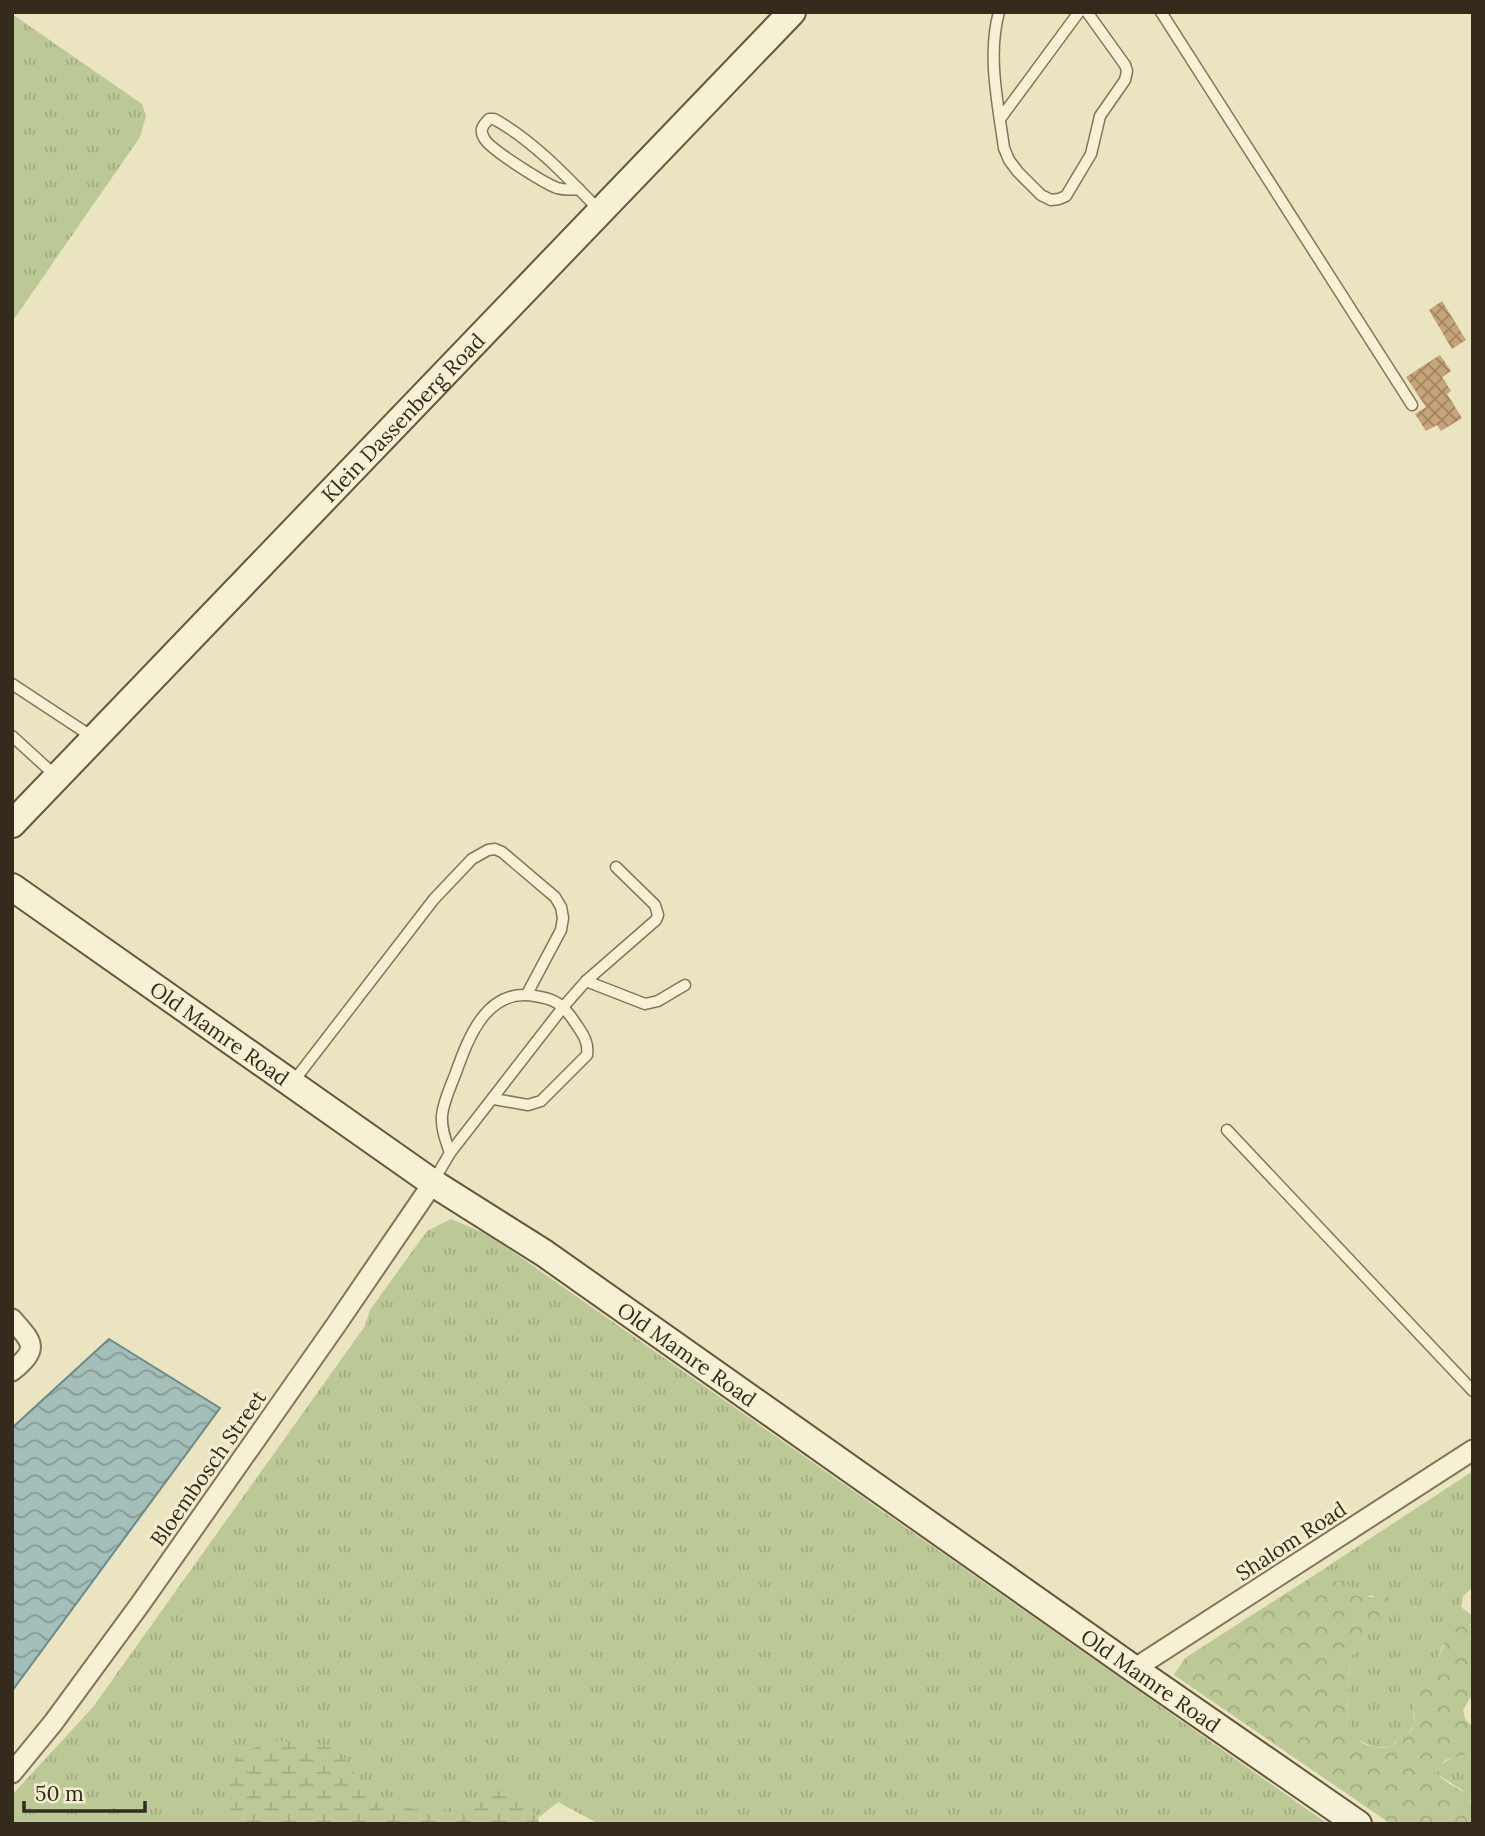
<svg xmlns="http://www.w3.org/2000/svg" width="1485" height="1836" font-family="Lora,serif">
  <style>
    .grass { fill: url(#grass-tufts) }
    .forest { fill: url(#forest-crowns) }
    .wetland { fill: url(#wetland-marsh) }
    .water { fill: url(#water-waves); stroke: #6c8b87; stroke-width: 2 }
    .building { fill: url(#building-cross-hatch) }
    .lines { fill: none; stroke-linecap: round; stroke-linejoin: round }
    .service-casing { stroke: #83755a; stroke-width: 13 }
    .minor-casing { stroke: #83755a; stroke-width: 23 }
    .secondary-casing { stroke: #65563d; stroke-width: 30 }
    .service { stroke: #f6f0d4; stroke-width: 10 }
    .minor { stroke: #f6f0d4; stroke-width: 19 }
    .secondary { stroke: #f6f0d4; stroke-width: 26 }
    .labels { text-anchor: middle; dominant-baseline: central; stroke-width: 6; stroke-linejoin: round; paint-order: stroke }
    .street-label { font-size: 21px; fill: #342b1d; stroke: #f3edd0 }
  </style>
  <defs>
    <pattern id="grass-tufts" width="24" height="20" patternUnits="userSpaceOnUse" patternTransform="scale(1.75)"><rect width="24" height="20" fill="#bcc896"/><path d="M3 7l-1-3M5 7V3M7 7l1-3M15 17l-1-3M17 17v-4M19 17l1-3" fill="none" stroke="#a2ac81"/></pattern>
    <pattern id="forest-crowns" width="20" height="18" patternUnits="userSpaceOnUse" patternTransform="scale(1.75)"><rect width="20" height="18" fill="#bcc896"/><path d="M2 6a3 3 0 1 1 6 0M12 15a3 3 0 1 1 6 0" fill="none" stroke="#a2ac81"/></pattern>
    <pattern id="wetland-marsh" width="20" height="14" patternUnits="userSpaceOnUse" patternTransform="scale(1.75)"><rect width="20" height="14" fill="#bcc896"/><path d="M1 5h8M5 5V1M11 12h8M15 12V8" fill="none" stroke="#a2ac81"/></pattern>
    <pattern id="water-waves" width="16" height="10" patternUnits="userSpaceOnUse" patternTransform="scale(1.75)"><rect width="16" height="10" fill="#a4beb9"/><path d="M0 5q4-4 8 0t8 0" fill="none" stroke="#869b96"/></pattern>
    <pattern id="building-cross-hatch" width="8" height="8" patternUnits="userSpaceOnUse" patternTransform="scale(1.75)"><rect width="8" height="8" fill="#c7a379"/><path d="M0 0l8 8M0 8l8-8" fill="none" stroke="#a28563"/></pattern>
  </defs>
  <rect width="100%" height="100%" fill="#ebe4c1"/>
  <!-- grass -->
  <g class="grass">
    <polygon points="12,14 142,104 146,116 140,137 12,322"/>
    <polygon points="451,1219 489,1235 1328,1824 599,1824 558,1802 538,1818 539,1824 12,1824 12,1795 93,1707 365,1326 370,1310 427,1231"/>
    <polygon points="1473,1471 1473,1587 1463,1596 1461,1607 1473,1616 1473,1625 1470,1624 1443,1645 1437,1661 1422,1671 1413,1695 1414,1725 1404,1740 1395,1742 1391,1747 1374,1747 1357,1740 1351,1734 1348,1724 1347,1715 1350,1659 1359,1643 1386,1615 1391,1608 1372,1595 1364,1598 1356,1594 1344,1581 1329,1582 1313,1576"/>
    <path d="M1473 1752V1803L1462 1790 1440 1776 1439 1767C1449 1757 1460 1755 1473 1752Z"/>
  </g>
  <!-- forest -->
  <path class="forest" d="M1313 1576 1329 1582 1344 1580C1348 1585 1352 1590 1356 1594 1365 1602 1376 1592 1390 1598L1391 1608 1386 1616 1359 1643 1350 1659 1347 1715C1349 1741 1366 1750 1391 1747 1399 1738 1411 1737 1414 1724 1416 1715 1412 1705 1413 1696 1416 1681 1422 1665 1437 1661 1446 1643 1448 1623 1473 1625V1693L1463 1710 1465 1719 1473 1727V1752L1445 1760 1439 1768 1440 1777C1464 1796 1473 1787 1473 1824H1391L1174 1675 1185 1658Z"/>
  <!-- wetland -->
  <polygon class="wetland" points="267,1741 304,1742 338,1748 357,1778 381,1803 415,1809 451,1812 483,1794 517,1788 538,1819 539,1824 235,1824 225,1792 236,1757"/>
  <!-- water -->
  <polygon class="water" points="109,1339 220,1408 12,1691 12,1428"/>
  <!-- building -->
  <g class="building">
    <polygon points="1442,301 1466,340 1452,349 1429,310"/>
    <polygon points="1440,355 1451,371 1442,377 1451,391 1447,394 1462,418 1441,431 1437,425 1426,431 1415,414 1426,407 1406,377"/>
  </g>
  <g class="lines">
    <defs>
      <g id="service">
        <path d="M999 12C987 55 998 104 1004 148L1009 160 1018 172 1041 195 1051 200 1059 199 1066 196 1091 154 1100 116 1125 80 1127 71 1125 65 1087 12"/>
        <polyline points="1161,12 1412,405"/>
        <polyline points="1000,119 1079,12"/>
        <path d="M579 189C571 190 564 190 557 188 544 183 489 149 484 138 479 130 483 125 489 119H494C533 140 569 179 600 211"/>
        <polyline points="12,684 94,738"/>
        <polyline points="12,736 57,777"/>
        <polyline points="586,981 645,1004 658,1001 685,985"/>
        <polyline points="293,1082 434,899 472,859 488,850 495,849 502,852 555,897 561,907 563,918 561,930 527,994"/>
        <polyline points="1227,1130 1473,1391"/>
        <path d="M450 1153C446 1141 441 1129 442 1116 443 1103 450 1088 455 1075 468 1039 486 987 535 996 556 999 563 1005 574 1021 582 1033 589 1041 587 1055L541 1101 528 1105 494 1099"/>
        <polyline points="433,1182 450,1153 564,1006 586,981 656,920 658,915 655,905 616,867"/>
      </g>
      <g id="minor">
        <path d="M12 1319C33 1343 40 1348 12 1371"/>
        <polyline points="1134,1669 1473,1450"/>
        <polyline points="12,1773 53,1723 141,1603 336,1325 433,1183"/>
      </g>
      <g id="secondary">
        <path id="s1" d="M12 824 792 12"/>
        <path id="s2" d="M12 887 433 1183 544 1253 1134 1669 1358 1824"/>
      </g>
    </defs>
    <!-- service casing -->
    <use href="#service" class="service-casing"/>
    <!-- minor casing -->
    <use href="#minor" class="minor-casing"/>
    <!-- secondary casing -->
    <use href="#secondary" class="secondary-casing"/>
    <!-- service -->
    <use href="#service" class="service"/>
    <!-- minor -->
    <use href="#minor" class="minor"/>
    <!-- secondary -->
    <use href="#secondary" class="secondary"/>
  </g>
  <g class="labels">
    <!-- street labels -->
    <g class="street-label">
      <text stroke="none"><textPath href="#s1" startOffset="564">Klein Dassenberg Road</textPath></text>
      <text stroke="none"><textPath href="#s2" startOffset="254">Old Mamre Road</textPath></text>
      <text stroke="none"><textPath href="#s2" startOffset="821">Old Mamre Road</textPath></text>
      <text transform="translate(208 1468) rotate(-55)">Bloembosch Street</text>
      <text transform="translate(1291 1541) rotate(-33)">Shalom Road</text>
      <text stroke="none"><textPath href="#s2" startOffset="1388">Old Mamre Road</textPath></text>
    </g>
  </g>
  <!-- border -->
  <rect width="1485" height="1836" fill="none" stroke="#342b1d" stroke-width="28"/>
  <!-- scale -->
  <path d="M24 1801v10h121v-10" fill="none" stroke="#342b1d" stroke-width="3.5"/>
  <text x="35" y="1801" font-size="21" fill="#342b1d" stroke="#f3edd0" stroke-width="5" paint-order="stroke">50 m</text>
</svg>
